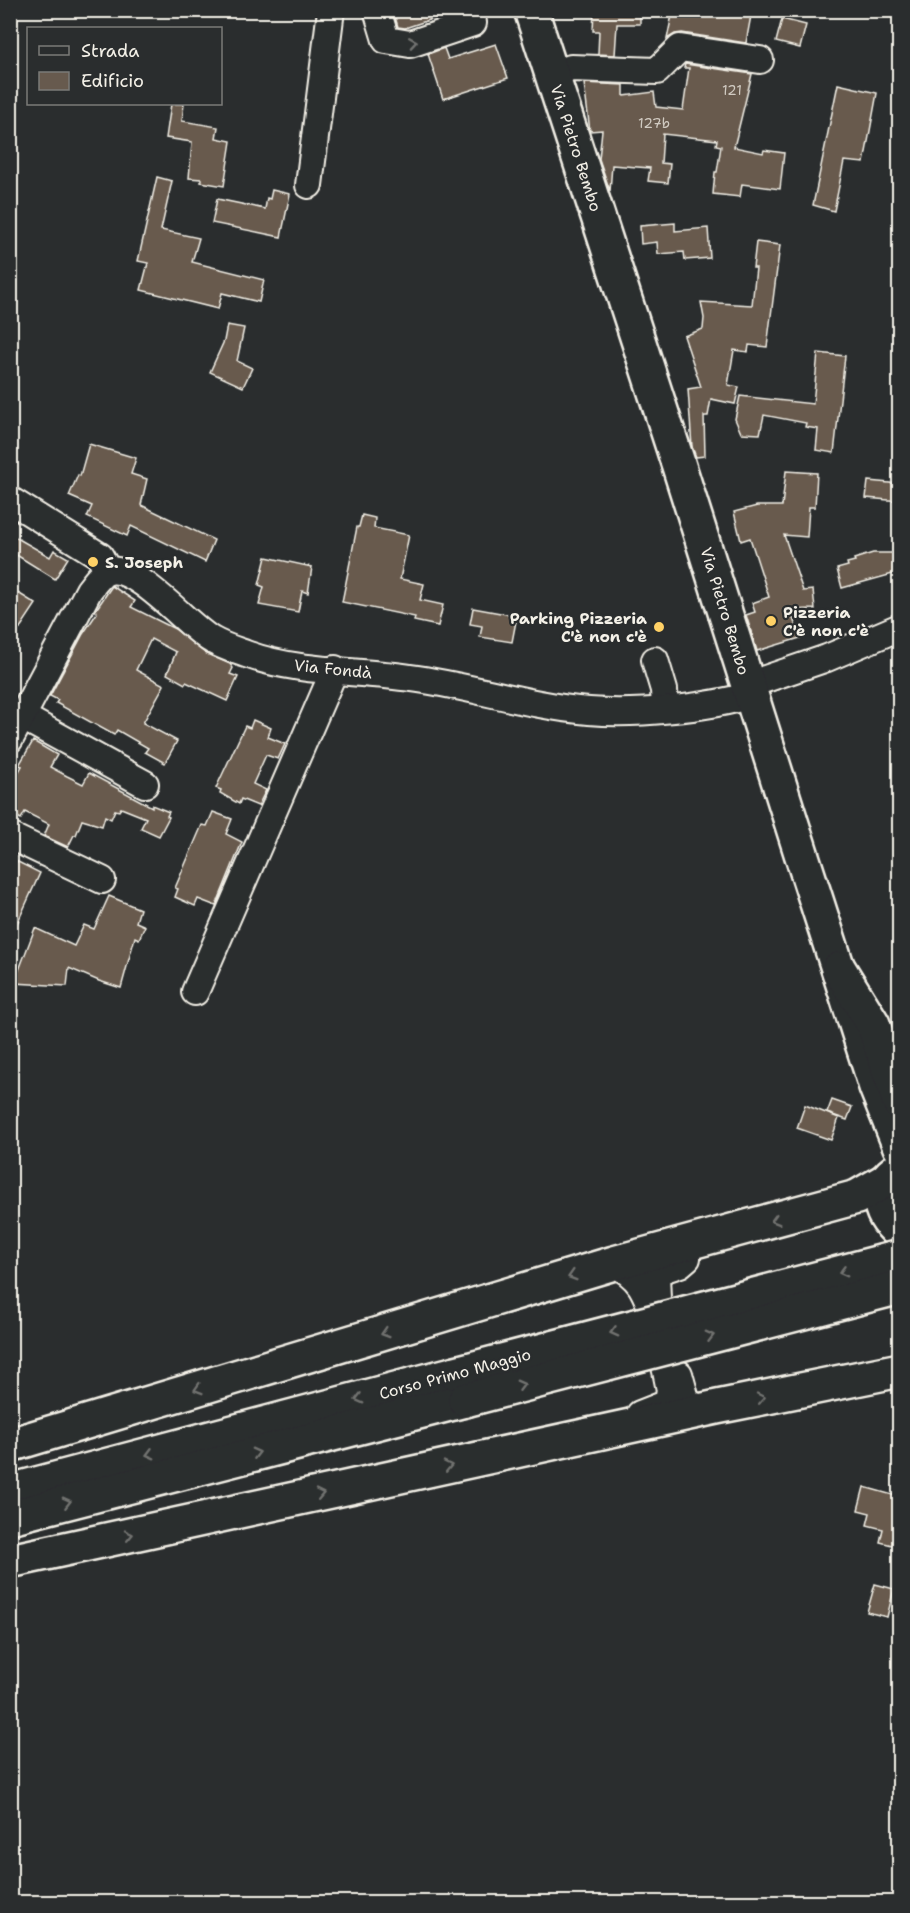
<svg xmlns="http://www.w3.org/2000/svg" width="910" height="1913" font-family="'Shantell Sans',sans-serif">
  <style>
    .building { fill: #675a4e; stroke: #f4f1e8; stroke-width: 1.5 }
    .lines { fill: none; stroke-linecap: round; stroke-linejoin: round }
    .minor-casing { stroke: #f4f1e8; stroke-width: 30 }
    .major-casing { stroke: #f4f1e8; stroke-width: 38 }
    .highway-casing { stroke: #f4f1e8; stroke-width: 38 }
    .minor { stroke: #2a2d2e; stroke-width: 26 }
    .major { stroke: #2a2d2e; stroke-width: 33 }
    .highway { stroke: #2a2d2e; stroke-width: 33 }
    .highway-bridge-casing { stroke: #f4f1e8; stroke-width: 38; stroke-linecap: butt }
    .highway-bridge { stroke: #2a2d2e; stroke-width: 33 }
    .oneway { stroke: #71726f }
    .poi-dot { fill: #ffd166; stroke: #2a2d2e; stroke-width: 2 }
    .labels { text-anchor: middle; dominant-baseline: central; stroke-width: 4.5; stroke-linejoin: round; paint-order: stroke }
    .number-label { font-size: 14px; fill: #d1cbc2 }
    .street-label { font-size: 16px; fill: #f4f1e8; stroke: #2a2d2e }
    .poi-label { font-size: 16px; font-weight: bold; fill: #f4f1e8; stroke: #2a2d2e; text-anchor: start }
  </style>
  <rect width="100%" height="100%" fill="#2a2d2e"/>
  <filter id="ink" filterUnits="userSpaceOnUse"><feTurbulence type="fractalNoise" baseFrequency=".0167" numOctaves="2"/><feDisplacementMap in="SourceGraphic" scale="12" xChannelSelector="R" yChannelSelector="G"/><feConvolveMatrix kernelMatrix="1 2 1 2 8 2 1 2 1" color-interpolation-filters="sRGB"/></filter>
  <g filter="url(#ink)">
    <!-- building -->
    <g class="building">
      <polygon points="393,10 450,10 450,13 405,28 398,27"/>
      <polygon points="594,10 640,10 640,24 617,24 615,55 598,54 599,31 593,31"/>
      <polygon points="673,10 752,10 746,43 682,33 675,34 667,39"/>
      <polygon points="782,19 806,25 800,48 776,42"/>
      <polygon points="496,44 508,78 443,99 428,54 444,48 448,59"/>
      <polygon points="685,64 752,74 734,147 763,153 764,150 784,153 780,189 742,184 740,197 713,194 715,172 717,172 721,146 716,145 717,140 663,134 661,163 670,164 668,183 648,181 650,168 612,165 610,191 599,159 602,130 590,131 584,83 624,85 624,96 654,92 656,107 683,110 689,68 684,68"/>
      <polygon points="838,84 877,93 864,163 844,161 834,211 813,205"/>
      <polygon points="171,104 184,104 182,121 218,127 216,138 231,141 224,186 201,182 201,179 189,178 192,142 166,138"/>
      <polygon points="157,177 172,181 161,230 199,238 192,262 264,280 259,302 222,293 218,309 141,290 148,263 138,261"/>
      <polygon points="272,190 290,194 281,237 212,223 217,199 265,209 267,198 270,199"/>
      <polygon points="675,223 675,231 708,228 710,258 685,260 684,252 658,254 657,242 641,244 640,226"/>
      <polygon points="756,242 780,245 767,347 749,345 748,352 734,350 728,385 739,387 735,404 711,399 708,416 704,416 705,456 696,457 692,447 688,389 701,387 684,336 703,329 704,318 701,302 752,305 756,268 753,268"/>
      <polygon points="227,325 244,328 237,361 252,368 243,387 210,372 224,341"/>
      <polygon points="818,353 845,356 834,453 816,450 818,429 805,427 806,423 764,415 760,434 741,433 735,419 740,396 813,404"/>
      <polygon points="89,444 136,458 131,474 147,479 141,505 214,540 205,562 131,526 127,536 87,517 92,506 69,496 78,475 80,476"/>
      <polygon points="786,471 817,473 815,507 809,507 807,537 784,535 803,591 813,590 815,609 790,610 800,638 757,651 746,615 755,612 752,603 769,597 750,538 741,541 734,512 757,506 782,506"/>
      <polygon points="868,481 900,484 900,501 866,498"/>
      <polygon points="362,515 375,518 374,528 409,535 400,579 424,584 420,600 443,605 438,626 414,621 415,617 342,602 357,527 359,527"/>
      <polygon points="10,534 50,557 54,550 68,558 55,579 10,551"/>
      <polygon points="873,553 900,553 900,572 842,588 837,569 848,566 847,563 855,561 854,559"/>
      <polygon points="266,557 312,567 308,593 302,591 298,612 259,605 264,587 259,585"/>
      <polygon points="112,586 135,601 131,607 175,629 205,653 230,664 233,668 230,674 238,677 227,701 186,682 185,684 167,674 176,652 151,639 136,670 164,685 143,723 177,741 165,763 145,752 148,748 117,730 114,735 56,703 58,700 50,696 83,634 97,613 95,611"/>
      <polygon points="10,588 36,604 10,643"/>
      <polygon points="473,608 517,616 512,642 480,637 482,626 470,624"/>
      <polygon points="253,720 271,728 268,737 285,744 278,759 266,755 253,784 266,790 258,806 241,799 239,804 220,793 221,790 216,788 245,726 250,728"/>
      <polygon points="33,741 57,755 50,767 67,776 83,784 89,773 152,807 152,805 169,812 167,816 169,817 159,836 141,828 146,818 121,808 119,811 115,810 111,819 105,816 102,826 82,820 76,835 74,835 68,847 44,836 49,824 25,812 21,819 10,813 10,787 22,766 19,765"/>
      <polygon points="213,812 232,819 226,834 242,842 216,906 198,899 195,906 175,897 178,889 175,888 202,825 207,826"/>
      <polygon points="10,858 40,873 10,939"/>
      <polygon points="109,896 140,909 136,922 145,926 139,939 135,937 121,988 99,981 69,968 67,986 14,983 35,928 74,946 84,925 94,929"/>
      <polygon points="832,1100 852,1107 847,1120 827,1113"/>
      <polygon points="805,1105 839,1118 831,1140 797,1128"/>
      <polygon points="864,1487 900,1497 900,1547 880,1542 883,1529 867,1525 870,1513 858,1510"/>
      <polygon points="875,1584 894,1589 887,1617 867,1612"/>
    </g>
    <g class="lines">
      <defs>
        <g id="minor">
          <polyline points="377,10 386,40 410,44 473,23 469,10"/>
          <polyline points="552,75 571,68 657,71 680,48 760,60"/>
          <polyline points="309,185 331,10"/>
          <polyline points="10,500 100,556 108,571"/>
          <polyline points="655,660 664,690 665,709"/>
          <polyline points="748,685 827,658 900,627"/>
          <polyline points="23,717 145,784"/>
          <path d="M10 739 89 590C94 584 101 573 109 571 138 565 187 626 212 640 222 646 235 650 246 654 298 673 356 670 411 678 471 686 529 706 589 711 635 715 707 708 751 695"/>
          <polyline points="10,836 102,880"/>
          <polyline points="195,992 335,669"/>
          <path d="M614 1263C640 1278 644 1288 654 1315L657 1299 656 1275 659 1271 680 1264 687 1258 688 1242"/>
          <polyline points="640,1414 668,1403 670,1390 665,1366 679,1374 687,1403 701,1408 714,1407"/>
        </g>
        <g id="major">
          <polyline points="531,10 678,463 801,853 876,1087 900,1147"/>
          <path d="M900 1168C871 1185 877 1214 900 1233"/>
        </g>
        <g id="highway">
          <polyline points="839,969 873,1024 900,1104"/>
          <polyline points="10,1445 614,1263 857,1197 883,1182"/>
          <polyline points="10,1491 456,1373"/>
          <polyline points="10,1517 465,1400"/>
          <polyline points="10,1561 717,1407 900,1370"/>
        </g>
      </defs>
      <!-- minor casing -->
      <use href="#minor" class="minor-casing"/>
      <!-- major casing -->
      <use href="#major" class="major-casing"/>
      <!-- highway casing -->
      <use href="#highway" class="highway-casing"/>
      <!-- minor -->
      <use href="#minor" class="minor"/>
      <!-- major -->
      <use href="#major" class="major"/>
      <!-- highway -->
      <use href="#highway" class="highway"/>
      <defs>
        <g id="highway-bridge">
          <polyline points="456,1373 900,1257"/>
          <polyline points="465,1400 900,1287"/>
        </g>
      </defs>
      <!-- highway-bridge casing -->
      <use href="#highway-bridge" class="highway-bridge-casing"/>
      <!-- highway-bridge -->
      <use href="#highway-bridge" class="highway-bridge"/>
    </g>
    <!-- one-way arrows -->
    <defs><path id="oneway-chevron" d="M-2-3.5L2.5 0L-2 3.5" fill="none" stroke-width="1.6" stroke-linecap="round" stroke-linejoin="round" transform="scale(1.5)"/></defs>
    <g class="oneway">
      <use href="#oneway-chevron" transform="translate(413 42) rotate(-9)"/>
      <use href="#oneway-chevron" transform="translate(775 1220) rotate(164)"/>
      <use href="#oneway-chevron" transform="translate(843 1272) rotate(165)"/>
      <use href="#oneway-chevron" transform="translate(572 1276) rotate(163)"/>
      <use href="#oneway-chevron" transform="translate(614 1332) rotate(165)"/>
      <use href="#oneway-chevron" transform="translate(385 1333) rotate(163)"/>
      <use href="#oneway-chevron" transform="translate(710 1336) rotate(-15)"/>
      <use href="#oneway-chevron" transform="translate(521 1385) rotate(-15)"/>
      <use href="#oneway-chevron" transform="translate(198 1389) rotate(163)"/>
      <use href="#oneway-chevron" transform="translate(761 1398) rotate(-12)"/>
      <use href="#oneway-chevron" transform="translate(359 1399) rotate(165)"/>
      <use href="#oneway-chevron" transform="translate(256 1453) rotate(-14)"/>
      <use href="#oneway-chevron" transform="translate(150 1454) rotate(165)"/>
      <use href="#oneway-chevron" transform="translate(448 1466) rotate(-12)"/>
      <use href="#oneway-chevron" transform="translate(320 1494) rotate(-12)"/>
      <use href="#oneway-chevron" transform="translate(67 1502) rotate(-14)"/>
      <use href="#oneway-chevron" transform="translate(129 1535) rotate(-12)"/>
    </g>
  </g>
  <!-- markers -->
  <g class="poi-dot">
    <circle cx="93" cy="562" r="6"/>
    <circle cx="771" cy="621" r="6"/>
    <circle cx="659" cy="627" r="6"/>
  </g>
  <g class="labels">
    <!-- number labels -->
    <g class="number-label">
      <text x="732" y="90">121</text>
      <text x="654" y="123">127b</text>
    </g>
    <!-- street labels -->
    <g class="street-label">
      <text transform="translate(576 148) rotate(72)">Via Pietro Bembo</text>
      <text transform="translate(725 611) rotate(73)">Via Pietro Bembo</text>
      <text transform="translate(333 669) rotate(6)">Via Fondà</text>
      <text transform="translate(455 1374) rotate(-15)">Corso Primo Maggio</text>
    </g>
    <!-- poi labels -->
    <g class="poi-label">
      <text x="105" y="562">S. Joseph</text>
      <text x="783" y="612">Pizzeria<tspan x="783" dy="18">C'è non c'è</tspan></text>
      <text x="647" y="618" text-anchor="end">Parking Pizzeria<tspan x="647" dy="18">C'è non c'è</tspan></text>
    </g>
  </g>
  <!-- margin -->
  <rect width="910" height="1913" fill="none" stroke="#2a2d2e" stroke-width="36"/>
  <rect x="18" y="18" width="874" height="1877" fill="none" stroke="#f4f1e8" stroke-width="2" filter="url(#ink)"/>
  <!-- legend -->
  <rect x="27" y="27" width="195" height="78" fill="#2a2d2e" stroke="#7b7b78" stroke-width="1.5"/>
  <rect x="39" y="46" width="30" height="9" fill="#2a2d2e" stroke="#7b7b78" stroke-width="1.5"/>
  <text x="81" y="57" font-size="18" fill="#f4f1e8">Strada</text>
  <rect x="39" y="72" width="30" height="18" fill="#675a4e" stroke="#7b7b78" stroke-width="1.5"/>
  <text x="81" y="87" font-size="18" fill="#f4f1e8">Edificio</text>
</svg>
